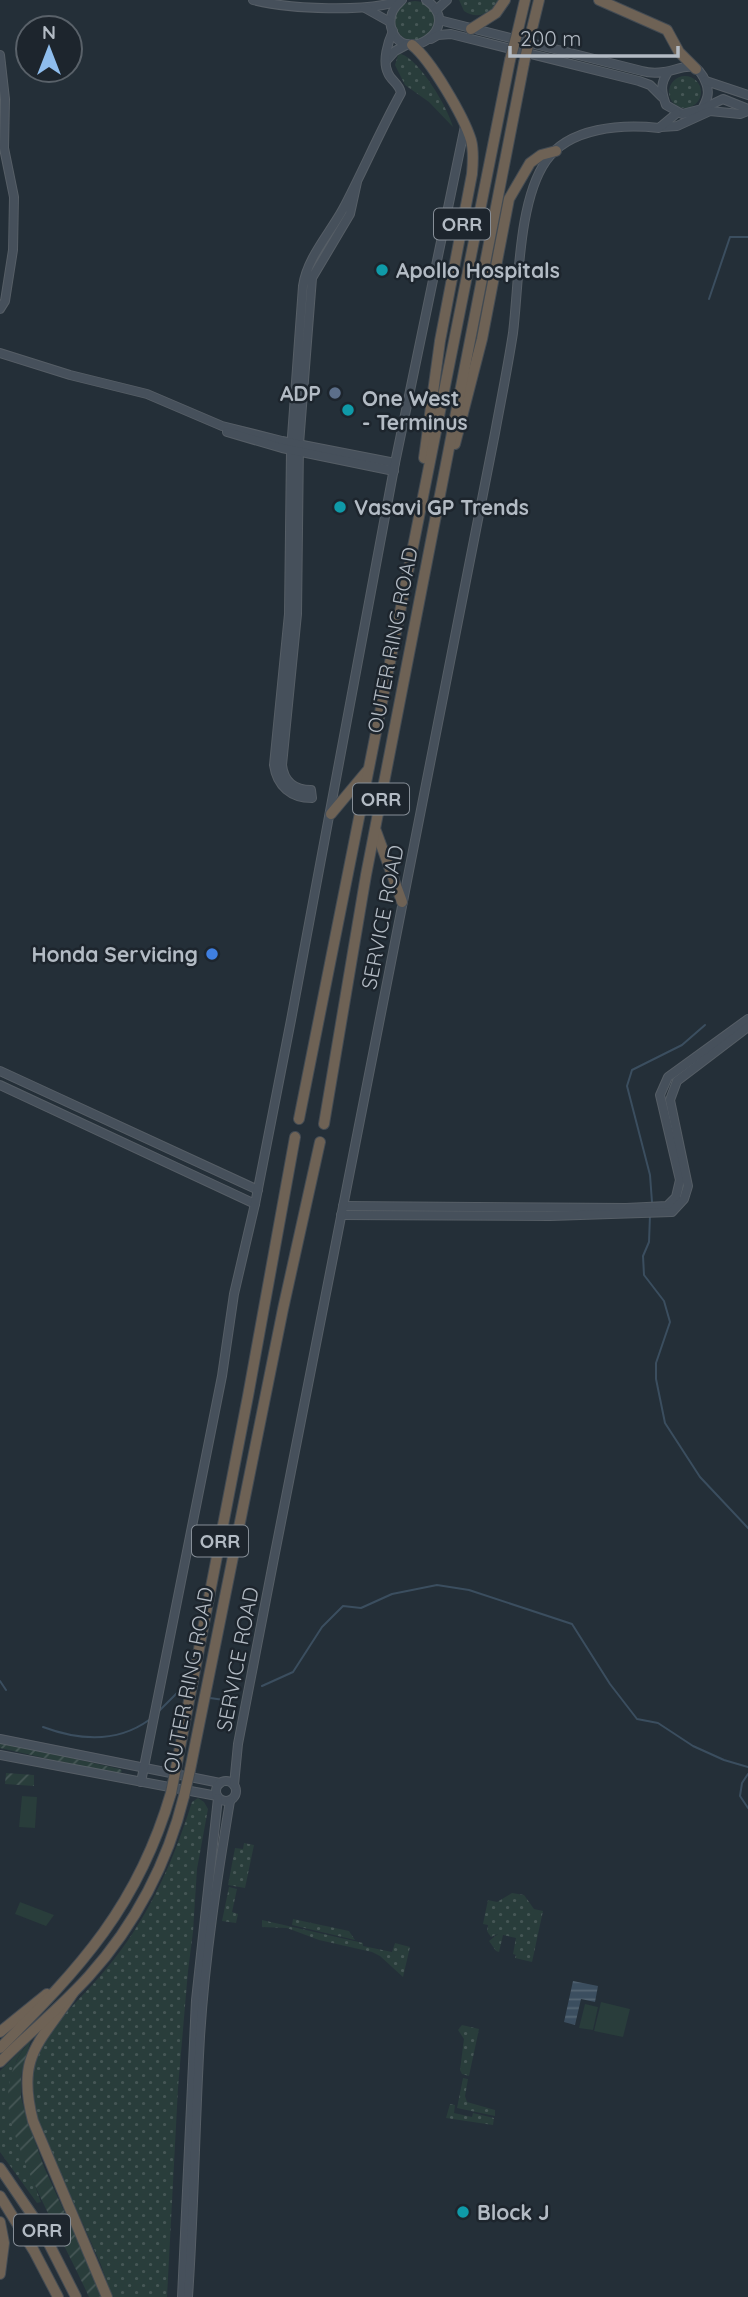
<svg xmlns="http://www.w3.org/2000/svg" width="748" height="2297" font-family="Quicksand,sans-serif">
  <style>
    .grass { fill: url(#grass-dots) }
    .garden { fill: url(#garden-furrows) }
    .pitch { fill: #293d3b }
    .water { fill: url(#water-rules) }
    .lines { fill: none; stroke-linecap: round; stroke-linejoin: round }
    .stream { stroke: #3b4e5f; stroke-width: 2 }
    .secondary-casing { stroke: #565e66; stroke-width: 10 }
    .highway-casing { stroke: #434b53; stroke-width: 12 }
    .secondary { stroke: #46505b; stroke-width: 8 }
    .highway { stroke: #6e6255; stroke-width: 10 }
    .highway-bridge-casing { stroke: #434b53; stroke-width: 12; stroke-linecap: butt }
    .highway-bridge { stroke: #6e6255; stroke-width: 10 }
    .culture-dot { fill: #0f9aa8; stroke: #1d252d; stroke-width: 2.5 }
    .service-dot { fill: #5c6f8a; stroke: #1d252d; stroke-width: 2.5 }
    .shop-dot { fill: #3f7fe0; stroke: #1d252d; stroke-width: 2.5 }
    .labels { text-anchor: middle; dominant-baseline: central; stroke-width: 5; stroke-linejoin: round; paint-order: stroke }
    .shield { fill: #1d252d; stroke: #868e97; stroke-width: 2 }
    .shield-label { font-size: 19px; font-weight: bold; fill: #b3bbc4 }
    .poi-label { font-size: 21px; font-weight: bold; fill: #b3bbc4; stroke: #1d252d; text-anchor: start }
    .street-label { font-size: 21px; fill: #b3bbc4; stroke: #1d252d }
  </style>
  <defs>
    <pattern id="grass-dots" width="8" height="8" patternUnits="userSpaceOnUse" patternTransform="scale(1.75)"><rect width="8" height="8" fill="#293d3b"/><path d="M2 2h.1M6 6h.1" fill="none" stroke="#465756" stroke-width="1.8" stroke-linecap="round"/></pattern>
    <pattern id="garden-furrows" width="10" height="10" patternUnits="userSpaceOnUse" patternTransform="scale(1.75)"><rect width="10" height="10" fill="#293d3b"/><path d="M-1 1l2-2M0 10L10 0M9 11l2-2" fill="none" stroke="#465756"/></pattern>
    <pattern id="water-rules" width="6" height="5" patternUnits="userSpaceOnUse" patternTransform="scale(1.75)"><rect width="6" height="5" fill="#3b4e5f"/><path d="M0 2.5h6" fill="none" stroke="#556674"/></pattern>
  </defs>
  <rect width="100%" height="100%" fill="#242f38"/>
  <!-- grass -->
  <g class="grass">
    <path d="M459 0H501C491 12 479 21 464 11Z"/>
    <circle cx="415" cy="21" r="20"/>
    <path d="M401 54C420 60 448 108 453 127L429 102 405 85 395 65 398 55Z"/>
    <circle cx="685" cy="92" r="16"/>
    <path d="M198 1798 204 1802 208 1809 197 1869 193 1932 188 1971 178 2088 167 2297H112L101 2265 36 2117C33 2103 30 2089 32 2074 39 2032 75 2006 101 1975 113 1961 126 1944 136 1928 161 1889 178 1846 192 1802Z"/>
    <polygon points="244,1843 254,1845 245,1888 228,1885 235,1848 243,1849"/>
    <polygon points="229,1887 237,1889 232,1912 238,1914 236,1923 222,1921"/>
    <polygon points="512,1893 524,1895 534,1909 543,1911 532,1962 515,1958 516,1955 513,1954 516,1938 503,1935 499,1952 496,1951 489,1941 498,1934 491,1937 487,1931 488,1925 483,1924 488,1900 497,1902"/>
    <polygon points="293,1919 349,1931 355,1940 292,1925"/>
    <polygon points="262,1920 363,1943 363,1946 392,1952 395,1943 410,1947 403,1977 380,1956 372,1952 319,1940 287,1928 262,1927"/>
    <polygon points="462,2025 479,2029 469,2076 462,2074 460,2070 464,2039 458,2030"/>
    <polygon points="25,2046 16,2061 11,2121 41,2202 37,2203 0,2152 0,2071"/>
    <polygon points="463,2078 468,2079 465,2096 467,2102 495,2110 495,2116 457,2108"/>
    <polygon points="450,2104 455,2105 454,2113 472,2117 473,2113 494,2118 493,2125 446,2118"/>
  </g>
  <!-- garden -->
  <g class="garden">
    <polygon points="0,1742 120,1769 122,1771 119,1775 107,1772 0,1748"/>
    <polygon points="6,1773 34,1775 34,1786 5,1784"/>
    <path d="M31 2039 21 2076V2097L26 2116 44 2167 103 2297H89C68 2251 43 2207 24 2160 17 2141 8 2119 8 2098 8 2075 17 2056 31 2039Z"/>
  </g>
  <!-- pitch -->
  <g class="pitch">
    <polygon points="22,1796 37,1797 35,1828 19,1827"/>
    <polygon points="20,1902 54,1915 46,1926 15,1914"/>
    <polygon points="601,2002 630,2009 623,2037 594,2031"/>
    <polygon points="585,2004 598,2007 593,2030 579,2028"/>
  </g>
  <!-- water -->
  <polygon class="water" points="573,1981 598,1986 595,2002 581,1999 575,2025 564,2022"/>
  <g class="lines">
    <!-- stream -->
    <g class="stream">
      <polyline points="709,299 730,237 748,237"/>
      <polyline points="652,1202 650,1175 627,1086 632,1070 682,1045 705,1025"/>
      <polyline points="650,1215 649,1242 643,1256 644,1275 664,1301 670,1322 656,1363 656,1379 665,1423 700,1477 748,1528"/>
      <polyline points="0,1681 6,1690"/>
      <polyline points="262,1686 293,1672 322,1627 343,1606 361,1608 392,1594 437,1585 469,1590 572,1624 610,1684 637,1719 658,1723 693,1746 724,1760 748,1767"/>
      <polyline points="210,1698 231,1701"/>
      <polyline points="158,1712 177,1693 187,1695"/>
      <path d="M43 1727C78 1740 117 1743 149 1720"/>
      <polyline points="748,1774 742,1783 740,1796 748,1808"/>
    </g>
    <defs>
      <g id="secondary">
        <path d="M253 0C290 9 367 13 402 0"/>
        <path d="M400 2C393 8 389 17 391 27 402 69 466 27 426 0"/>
        <polyline points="365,8 390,22"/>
        <polyline points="436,10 447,0"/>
        <path d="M439 20 642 71C649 73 657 73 664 72 681 70 696 56 706 83 710 93 707 100 702 109L682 114 666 105C661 91 660 84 668 72"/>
        <polyline points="431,39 438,35 451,34 639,81 650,85 662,97"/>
        <polyline points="0,55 5,99 4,148 14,197 13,250 5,301 0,309"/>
        <polyline points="386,61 395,51 408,44"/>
        <polyline points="706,81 748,95"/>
        <polyline points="702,109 723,99 748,109"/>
        <polyline points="661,127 677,126 710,111 740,114 748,111"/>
        <path d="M357 182 350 214 312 278 299 444 297 614 282 765C284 782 295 790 311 790L312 798C291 798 277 786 274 765L289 614 291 450 303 286C307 258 330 233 343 209 363 171 380 131 401 93 399 83 391 81 388 73 382 61 388 42 393 31"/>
        <polyline points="0,353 70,375 147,394 222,426 282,441 395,463"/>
        <polyline points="227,432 282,448 394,471"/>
        <polyline points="0,1071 258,1190"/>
        <polyline points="0,1085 255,1204"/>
        <polyline points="343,1206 626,1208 667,1206 676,1197 680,1180 660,1095 668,1077 748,1019"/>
        <polyline points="341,1215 550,1216 672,1212 684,1199 688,1186 670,1100 677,1081 748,1027"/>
        <polyline points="0,1739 220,1783"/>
        <polyline points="0,1755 217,1796"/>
        <circle cx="226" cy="1791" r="10"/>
        <polyline points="141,1782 222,1376 234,1294 255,1204 291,1020 395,463 465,126"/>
        <path d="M234 1785 238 1744 274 1558 495 433C501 400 508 366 513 333 519 284 518 201 546 161 569 127 622 124 659 128L677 113"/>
        <polyline points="182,2297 196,2000 218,1798"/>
        <path d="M188 2297C194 2211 195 2124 200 2037 205 1957 217 1879 230 1801"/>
      </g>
      <g id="highway">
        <polyline points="599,0 667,30 679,52 696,69"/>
        <polyline points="471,29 496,13 505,0"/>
        <polyline points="517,34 525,0"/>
        <polyline points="530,37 539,0"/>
        <path d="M412 45C431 60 464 117 471 140 474 151 473 163 472 174L440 341 424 458"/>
        <polyline points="455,444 482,339 509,199 530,163 541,155 556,151"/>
        <polyline points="331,814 367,771"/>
        <polyline points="376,831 402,902"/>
        <polyline points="299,1119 510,60"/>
        <polyline points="324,1124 366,875 524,63"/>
        <polyline points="176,1768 248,1396 295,1137"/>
        <polyline points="190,1770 283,1309 320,1142"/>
        <path d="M73 1993C39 2044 16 2056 33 2121L107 2297"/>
        <polyline points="0,2032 47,1994"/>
        <path d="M0 2048C81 1967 138 1906 171 1793"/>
        <path d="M0 2062C29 2033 62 2006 89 1976 135 1925 168 1862 184 1796"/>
        <polyline points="0,2168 41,2228 76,2297"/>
        <polyline points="0,2196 34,2251 58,2297"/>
        <polyline points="0,2222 4,2243 0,2274"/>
      </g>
    </defs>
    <!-- secondary casing -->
    <use href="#secondary" class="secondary-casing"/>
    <!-- highway casing -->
    <use href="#highway" class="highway-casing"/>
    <!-- secondary -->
    <use href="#secondary" class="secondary"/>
    <!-- highway -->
    <use href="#highway" class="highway"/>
    <defs>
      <g id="highway-bridge">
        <polyline points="510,60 517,34"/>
        <polyline points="524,63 530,37"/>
        <polyline points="171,1793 176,1768"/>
        <polyline points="184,1796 190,1770"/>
      </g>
    </defs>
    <!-- highway-bridge casing -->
    <use href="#highway-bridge" class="highway-bridge-casing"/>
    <!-- highway-bridge -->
    <use href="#highway-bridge" class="highway-bridge"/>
  </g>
  <!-- markers -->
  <g class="culture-dot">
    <circle cx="382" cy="270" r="7"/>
    <circle cx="348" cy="410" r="7"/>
    <circle cx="340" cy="507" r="7"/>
    <circle cx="463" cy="2212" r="7"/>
  </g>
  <circle class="service-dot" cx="335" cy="393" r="7"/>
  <circle class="shop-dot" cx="212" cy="954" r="7"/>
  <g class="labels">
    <!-- shield labels -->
    <g class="shield">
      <rect x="434" y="208.5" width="56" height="31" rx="5"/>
      <rect x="353" y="783.5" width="56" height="31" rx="5"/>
      <rect x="192" y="1525.5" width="56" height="31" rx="5"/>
      <rect x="14" y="2214.5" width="56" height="31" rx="5"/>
    </g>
    <g class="shield-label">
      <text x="462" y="224">ORR</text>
      <text x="381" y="799">ORR</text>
      <text x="220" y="1541">ORR</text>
      <text x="42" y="2230">ORR</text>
    </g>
    <!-- poi labels -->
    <g class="poi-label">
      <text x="396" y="270">Apollo Hospitals</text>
      <text x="321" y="393" text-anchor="end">ADP</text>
      <text x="362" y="398">One West<tspan x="362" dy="24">- Terminus</tspan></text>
      <text x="354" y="507">Vasavi GP Trends</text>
      <text x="198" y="954" text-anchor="end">Honda Servicing</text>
      <text x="477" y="2212">Block J</text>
    </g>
    <!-- street labels -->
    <g class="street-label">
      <text transform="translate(392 640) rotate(-79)">OUTER RING ROAD</text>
      <text transform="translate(382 917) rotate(-79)">SERVICE ROAD</text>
      <text transform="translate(237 1659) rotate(-79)">SERVICE ROAD</text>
      <text transform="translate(188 1680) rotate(-79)">OUTER RING ROAD</text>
    </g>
  </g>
  <!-- north arrow -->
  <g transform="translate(49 49)"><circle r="33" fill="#1d252d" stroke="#596169" stroke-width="2"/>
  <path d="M0-5L12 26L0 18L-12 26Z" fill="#8fbded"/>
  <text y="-10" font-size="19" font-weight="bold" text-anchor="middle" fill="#b3bbc4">N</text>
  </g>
  <!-- scale -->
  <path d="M510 46v10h168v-10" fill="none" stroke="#b3bbc4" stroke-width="3.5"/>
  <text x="520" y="46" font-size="21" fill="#b3bbc4" stroke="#1d252d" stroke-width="5" paint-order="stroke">200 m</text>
</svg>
